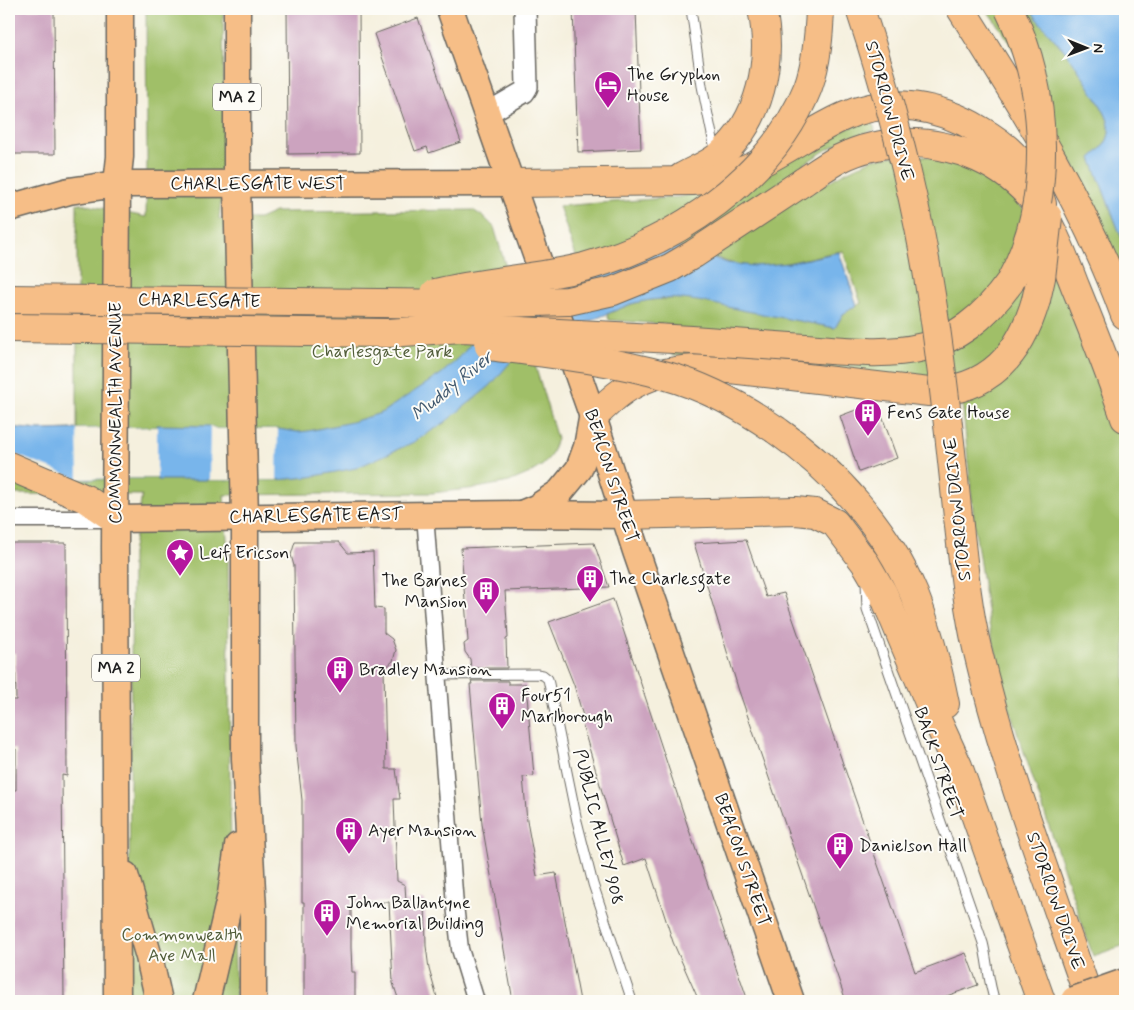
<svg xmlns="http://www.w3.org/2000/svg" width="1134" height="1010" font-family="Mynerve,sans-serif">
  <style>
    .green { fill: #a0bf67; stroke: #5e6e42 }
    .water { fill: #78b5eb; stroke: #4a6884 }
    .pier { fill: #f5f0de }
    .building { fill: #cca3bf }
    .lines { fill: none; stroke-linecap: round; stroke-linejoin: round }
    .service-casing { stroke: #686660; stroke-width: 11 }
    .minor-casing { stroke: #686660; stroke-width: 19 }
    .tertiary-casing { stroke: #686660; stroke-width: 24 }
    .primary-casing { stroke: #686660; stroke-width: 29 }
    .trunk-casing { stroke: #686660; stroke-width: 30 }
    .motorway-casing { stroke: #686660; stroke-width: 30 }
    .service { stroke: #fff; stroke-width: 9 }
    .minor { stroke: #fff; stroke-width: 16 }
    .tertiary { stroke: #fff; stroke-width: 21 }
    .primary { stroke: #f6be87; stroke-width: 26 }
    .trunk { stroke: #f6be87; stroke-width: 28 }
    .motorway { stroke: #f6be87; stroke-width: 28 }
    .primary-bridge-casing { stroke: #686660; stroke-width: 29; stroke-linecap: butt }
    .motorway-bridge-casing { stroke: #686660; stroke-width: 30; stroke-linecap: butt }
    .primary-bridge { stroke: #f6be87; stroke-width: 26 }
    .motorway-bridge { stroke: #f6be87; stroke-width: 28 }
    .labels { text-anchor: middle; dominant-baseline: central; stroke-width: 4; stroke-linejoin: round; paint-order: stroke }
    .shield { fill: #fdfcf7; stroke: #605f5e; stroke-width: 1 }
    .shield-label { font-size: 16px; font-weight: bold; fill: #1c1c1c }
    .poi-label { font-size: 18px; fill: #1c1c1c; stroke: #fdfcf7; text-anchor: start }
    .street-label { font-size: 18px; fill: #1c1c1c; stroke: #fdfcf7 }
    .park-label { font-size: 18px; fill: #515d3a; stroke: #fdfcf7 }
    .water-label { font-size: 19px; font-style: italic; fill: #41596f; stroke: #fdfcf7 }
  </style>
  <rect width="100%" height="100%" fill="#fdfcf7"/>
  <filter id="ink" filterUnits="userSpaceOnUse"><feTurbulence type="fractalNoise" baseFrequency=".02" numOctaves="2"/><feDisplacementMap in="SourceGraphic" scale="10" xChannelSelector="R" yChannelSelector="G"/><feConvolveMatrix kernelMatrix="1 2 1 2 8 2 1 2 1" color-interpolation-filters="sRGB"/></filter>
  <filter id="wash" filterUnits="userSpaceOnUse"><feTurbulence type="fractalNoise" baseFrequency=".0096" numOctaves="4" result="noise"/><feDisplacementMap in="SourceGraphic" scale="20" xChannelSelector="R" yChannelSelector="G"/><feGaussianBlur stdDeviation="1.12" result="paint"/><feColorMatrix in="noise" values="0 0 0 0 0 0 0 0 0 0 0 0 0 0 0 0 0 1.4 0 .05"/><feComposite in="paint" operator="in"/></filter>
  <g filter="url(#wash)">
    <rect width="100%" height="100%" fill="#f5f0de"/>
    <!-- green -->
    <g class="green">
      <polygon points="146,9 223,9 225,166 219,219 259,219 275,212 473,210 485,218 494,227 557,439 551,455 543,465 530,473 509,482 477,488 432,493 224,495 228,553 230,804 236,1001 128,1001 132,554 142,495 9,494 9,427 39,430 77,429 77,203 146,217 147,159"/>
      <path d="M986 9H1030C1040 24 1052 37 1064 50 1076 65 1086 82 1096 98 1101 106 1108 117 1109 126 1111 140 1101 150 1091 158L1125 247V278L1092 202 1007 38Z"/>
      <path d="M872 119 875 130 851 137 826 150 796 169 810 193 840 175 872 159 909 154 944 159 982 173 1017 202 1038 226 1112 406 1125 450V945L1093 956 1010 711 989 624 975 530 962 401 972 371 927 381 712 357 673 355V325L609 320 607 314 631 304 647 300 681 298 705 301 835 328 843 314 861 303 843 251C803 257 757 278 718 258L581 271 559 206 680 197 727 186 828 136Z"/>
    </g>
    <!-- water -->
    <g class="water">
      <path d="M1030 9H1125V247L1091 158C1101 150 1111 140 1109 126 1108 117 1101 106 1096 98 1086 82 1076 65 1064 50 1052 37 1040 24 1030 9Z"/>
      <path d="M677 247 694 250 727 263 754 266 789 263 839 252 857 305 843 314 835 328C804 322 773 316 741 310 700 301 673 293 631 304L530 346 514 358 490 386 444 423 414 442 356 468 310 477 277 480H158L157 478 43 480 9 476V427L39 430 157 427V425L210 426 217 429H278L298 432 308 431 352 422 381 413 441 374 459 358 493 317 657 248Z"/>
    </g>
    <!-- pier -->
    <g class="pier">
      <polygon points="210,426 217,429 278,429 277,480 209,480"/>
      <polygon points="157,427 157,478 78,479 77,481 9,479 9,452 78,479 77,429"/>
    </g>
    <g id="blocks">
      <!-- building -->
      <g class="building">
        <polygon points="9,9 54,9 55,154 9,154"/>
        <polygon points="287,9 359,9 360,153 288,154"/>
        <polygon points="573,9 636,9 641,149 578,152"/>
        <polygon points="418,18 461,142 429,153 427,147 415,151 374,34"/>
        <polygon points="877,402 897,458 859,472 840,416"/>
        <polygon points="746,540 766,597 784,593 915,972 966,953 978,985 932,1001 846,1001 739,691 694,543"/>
        <polygon points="295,542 339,542 348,553 373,552 375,608 384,609 384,633 392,639 396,650 393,661 384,669 386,769 396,769 400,799 394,799 397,881 405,885 406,901 425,900 426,946 429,969 438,1001 399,1001 393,983 389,902 351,903 351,948 352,972 355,972 355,1001 304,1001 304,902 302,902 302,800 296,746 294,566 291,555"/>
        <polygon points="10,543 66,543 67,776 62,775 64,1001 9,1001 9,933 11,933 11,887 9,887 9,790 16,790 16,749 9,750 9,700 16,700 15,653 9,653"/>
        <polygon points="594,543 609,587 505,591 508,638 506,639 507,668 471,668 470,659 465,652 464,644 468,641 461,548"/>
        <polygon points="613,599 689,830 748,1001 699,1001 673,942 646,858 624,866 580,717 583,716 574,685 549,622"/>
        <polygon points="471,681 508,681 508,684 526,684 534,776 523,777 527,821 537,876 556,873 580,1001 513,1001 482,824 470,684 472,684"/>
      </g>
    </g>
  </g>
  <g filter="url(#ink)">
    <use href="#blocks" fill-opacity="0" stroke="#686660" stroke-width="1"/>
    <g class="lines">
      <defs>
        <g id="service">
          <polyline points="691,9 702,86 716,154"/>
          <path d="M866 582 867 609 983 943C988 962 988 983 995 1001"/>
          <polyline points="437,675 537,674 543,675 548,679 577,821 593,884 632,1001"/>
        </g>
        <g id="minor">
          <polyline points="425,515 455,905 460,949 476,1001"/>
          <polyline points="9,519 111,519"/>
        </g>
        <polyline id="tertiary" points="486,114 524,92 527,87 525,9"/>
        <g id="primary">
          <polyline points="237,9 237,184 245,517 245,758 253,910 253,1001"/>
          <polyline points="450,9 593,417 636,551 791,1001"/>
          <polyline points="9,208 69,191 117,184 510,183"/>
          <polyline points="524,513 536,508 560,492 579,469 587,447 592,419"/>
          <polyline points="115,519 521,514 624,515"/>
          <polyline points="125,875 149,957 159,1001"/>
          <polyline points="117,1001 115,547 117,184 120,157 120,9"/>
          <polyline points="206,1001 231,894 238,846"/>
        </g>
        <polyline id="trunk" points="9,466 86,499 115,519"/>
        <g id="motorway">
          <path d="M961 9C1024 108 1085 204 1125 315"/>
          <path d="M682 177C694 170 708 165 719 156 761 121 773 61 762 9"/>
          <path d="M803 182C815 174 826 166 839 159 883 137 933 138 978 158 1002 169 1023 185 1039 207 1054 231 1065 260 1075 286 1093 330 1110 373 1125 418"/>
          <path d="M510 183 693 181C706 180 718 179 730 175 772 163 806 133 845 116 890 96 940 106 980 130 1010 147 1033 171 1042 204"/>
          <path d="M805 348C894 355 952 363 1010 282"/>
          <path d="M593 417C604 407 615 395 629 387 662 368 693 368 730 369L929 392C990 390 1020 355 1036 300"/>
          <path d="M776 430C835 471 886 528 914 594 927 627 938 669 945 704"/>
          <polyline points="624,515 796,511 815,513 835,523 866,564 883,593 928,700 958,766 1041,1001"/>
          <path d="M958 517C963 561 967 605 977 648 1005 768 1050 885 1090 1001"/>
        </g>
      </defs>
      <!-- service casing -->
      <use href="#service" class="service-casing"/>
      <!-- minor casing -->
      <use href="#minor" class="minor-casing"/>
      <!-- tertiary casing -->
      <use href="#tertiary" class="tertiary-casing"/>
      <!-- primary casing -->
      <use href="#primary" class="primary-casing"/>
      <!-- trunk casing -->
      <use href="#trunk" class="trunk-casing"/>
      <!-- motorway casing -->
      <use href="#motorway" class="motorway-casing"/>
      <!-- service -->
      <use href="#service" class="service"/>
      <!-- minor -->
      <use href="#minor" class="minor"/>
      <!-- tertiary -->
      <use href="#tertiary" class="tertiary"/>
      <!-- primary -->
      <use href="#primary" class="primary"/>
      <!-- trunk -->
      <use href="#trunk" class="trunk"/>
      <!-- motorway -->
      <use href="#motorway" class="motorway"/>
      <defs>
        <polyline id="primary-bridge" points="1074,1000 1125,982"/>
        <g id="motorway-bridge">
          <path d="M860 9C891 102 916 198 931 295 943 369 950 443 958 517"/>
          <path d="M1009 9C1049 90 1054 202 1010 282"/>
          <path d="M435 293C484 281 535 279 584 267 676 242 772 178 808 87 817 62 819 35 820 9"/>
          <polyline points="9,299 465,304 568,301 613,291 670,268 694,254 803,182"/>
          <polyline points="1036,300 1041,278 1048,217"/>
          <polyline points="9,328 388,333 462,328 692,340 805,348"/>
          <path d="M489 346C546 353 612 360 667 376 706 387 743 407 776 430"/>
        </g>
      </defs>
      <!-- primary-bridge casing -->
      <use href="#primary-bridge" class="primary-bridge-casing"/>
      <!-- motorway-bridge casing -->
      <use href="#motorway-bridge" class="motorway-bridge-casing"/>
      <!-- primary-bridge -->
      <use href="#primary-bridge" class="primary-bridge"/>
      <!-- motorway-bridge -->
      <use href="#motorway-bridge" class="motorway-bridge"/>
    </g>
  </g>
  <!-- icons -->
  <defs>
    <symbol id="hotel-pin" viewBox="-11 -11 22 30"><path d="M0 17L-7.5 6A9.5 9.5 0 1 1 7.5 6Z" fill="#b5179e" stroke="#fdfcf7"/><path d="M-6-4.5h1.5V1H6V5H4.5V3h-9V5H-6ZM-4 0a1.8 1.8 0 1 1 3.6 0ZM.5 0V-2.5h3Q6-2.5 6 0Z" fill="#fff"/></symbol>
    <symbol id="building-pin" viewBox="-11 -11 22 30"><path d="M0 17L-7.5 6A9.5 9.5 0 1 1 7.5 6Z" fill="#b5179e" stroke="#fdfcf7"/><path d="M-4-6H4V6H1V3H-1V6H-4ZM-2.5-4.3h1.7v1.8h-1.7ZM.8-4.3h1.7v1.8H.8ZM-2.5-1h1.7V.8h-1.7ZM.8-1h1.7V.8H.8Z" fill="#fff"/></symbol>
    <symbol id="sight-pin" viewBox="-11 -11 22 30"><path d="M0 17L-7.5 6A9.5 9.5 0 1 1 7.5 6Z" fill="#b5179e" stroke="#fdfcf7"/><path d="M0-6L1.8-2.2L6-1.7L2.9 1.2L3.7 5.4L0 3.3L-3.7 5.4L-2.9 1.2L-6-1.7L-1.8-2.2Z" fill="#fff"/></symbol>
  </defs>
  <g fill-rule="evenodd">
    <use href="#hotel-pin" x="592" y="69" width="32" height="43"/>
    <use href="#building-pin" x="852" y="397" width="32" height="43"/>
    <use href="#sight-pin" x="164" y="537" width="32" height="43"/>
    <use href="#building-pin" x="574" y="563" width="32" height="43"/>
    <use href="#building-pin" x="470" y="575" width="32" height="43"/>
    <use href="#building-pin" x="324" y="654" width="32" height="43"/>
    <use href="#building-pin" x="486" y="690" width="32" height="43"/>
    <use href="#building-pin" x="333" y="815" width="32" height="43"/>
    <use href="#building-pin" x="824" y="830" width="32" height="43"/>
    <use href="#building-pin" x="311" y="897" width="32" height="43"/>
  </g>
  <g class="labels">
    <!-- shield labels -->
    <g class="shield">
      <rect x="213" y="83.5" width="48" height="27" rx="4"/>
      <rect x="92" y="654.5" width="48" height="27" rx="4"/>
    </g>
    <g class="shield-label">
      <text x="237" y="97">MA 2</text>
      <text x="116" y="668">MA 2</text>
    </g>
    <!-- poi labels -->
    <g class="poi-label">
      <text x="627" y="75">The Gryphon<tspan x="627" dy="21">House</tspan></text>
      <text x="887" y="413">Fens Gate House</text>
      <text x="199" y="553">Leif Ericson</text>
      <text x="609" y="579">The Charlesgate</text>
      <text x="467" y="581" text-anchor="end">The Barnes<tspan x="467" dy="21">Mansion</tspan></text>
      <text x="359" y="670">Bradley Mansion</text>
      <text x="521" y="696">Four51<tspan x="521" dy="21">Marlborough</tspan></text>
      <text x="368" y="831">Ayer Mansion</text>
      <text x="859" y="846">Danielson Hall</text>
      <text x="346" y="903">John Ballantyne<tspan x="346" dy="21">Memorial Building</tspan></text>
    </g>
    <!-- street labels -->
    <g class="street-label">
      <text transform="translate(889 111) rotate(75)">STORROW DRIVE</text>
      <text x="258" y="184">CHARLESGATE WEST</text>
      <text transform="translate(199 301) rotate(1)">CHARLESGATE</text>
      <text transform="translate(116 413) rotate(-90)">COMMONWEALTH AVENUE</text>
      <text transform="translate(611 476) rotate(72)">BEACON STREET</text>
      <text transform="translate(958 509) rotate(-96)">STORROW DRIVE</text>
      <text transform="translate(316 516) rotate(-1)">CHARLESGATE EAST</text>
      <text transform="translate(938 763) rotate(71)">BACK STREET</text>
      <text transform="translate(598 827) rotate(76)">PUBLIC ALLEY 908</text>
      <text transform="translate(742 860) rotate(71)">BEACON STREET</text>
      <text transform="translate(1055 901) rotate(71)">STORROW DRIVE</text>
    </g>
    <!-- park labels -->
    <g class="park-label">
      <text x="382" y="352">Charlesgate Park</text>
      <text x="182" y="935">Commonwealth<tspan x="182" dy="21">Ave Mall</tspan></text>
    </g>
    <!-- water labels -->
    <g class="water-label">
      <text transform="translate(452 386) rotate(-39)">Muddy River</text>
    </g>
  </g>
  <!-- margin -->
  <rect width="1134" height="1010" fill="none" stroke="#fdfcf7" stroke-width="30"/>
  <!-- north arrow -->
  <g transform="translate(1086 48) rotate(91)" stroke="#fdfcf7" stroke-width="4" paint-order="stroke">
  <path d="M0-4L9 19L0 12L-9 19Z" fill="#1c1c1c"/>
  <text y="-8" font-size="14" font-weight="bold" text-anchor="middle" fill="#1c1c1c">N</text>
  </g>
</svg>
